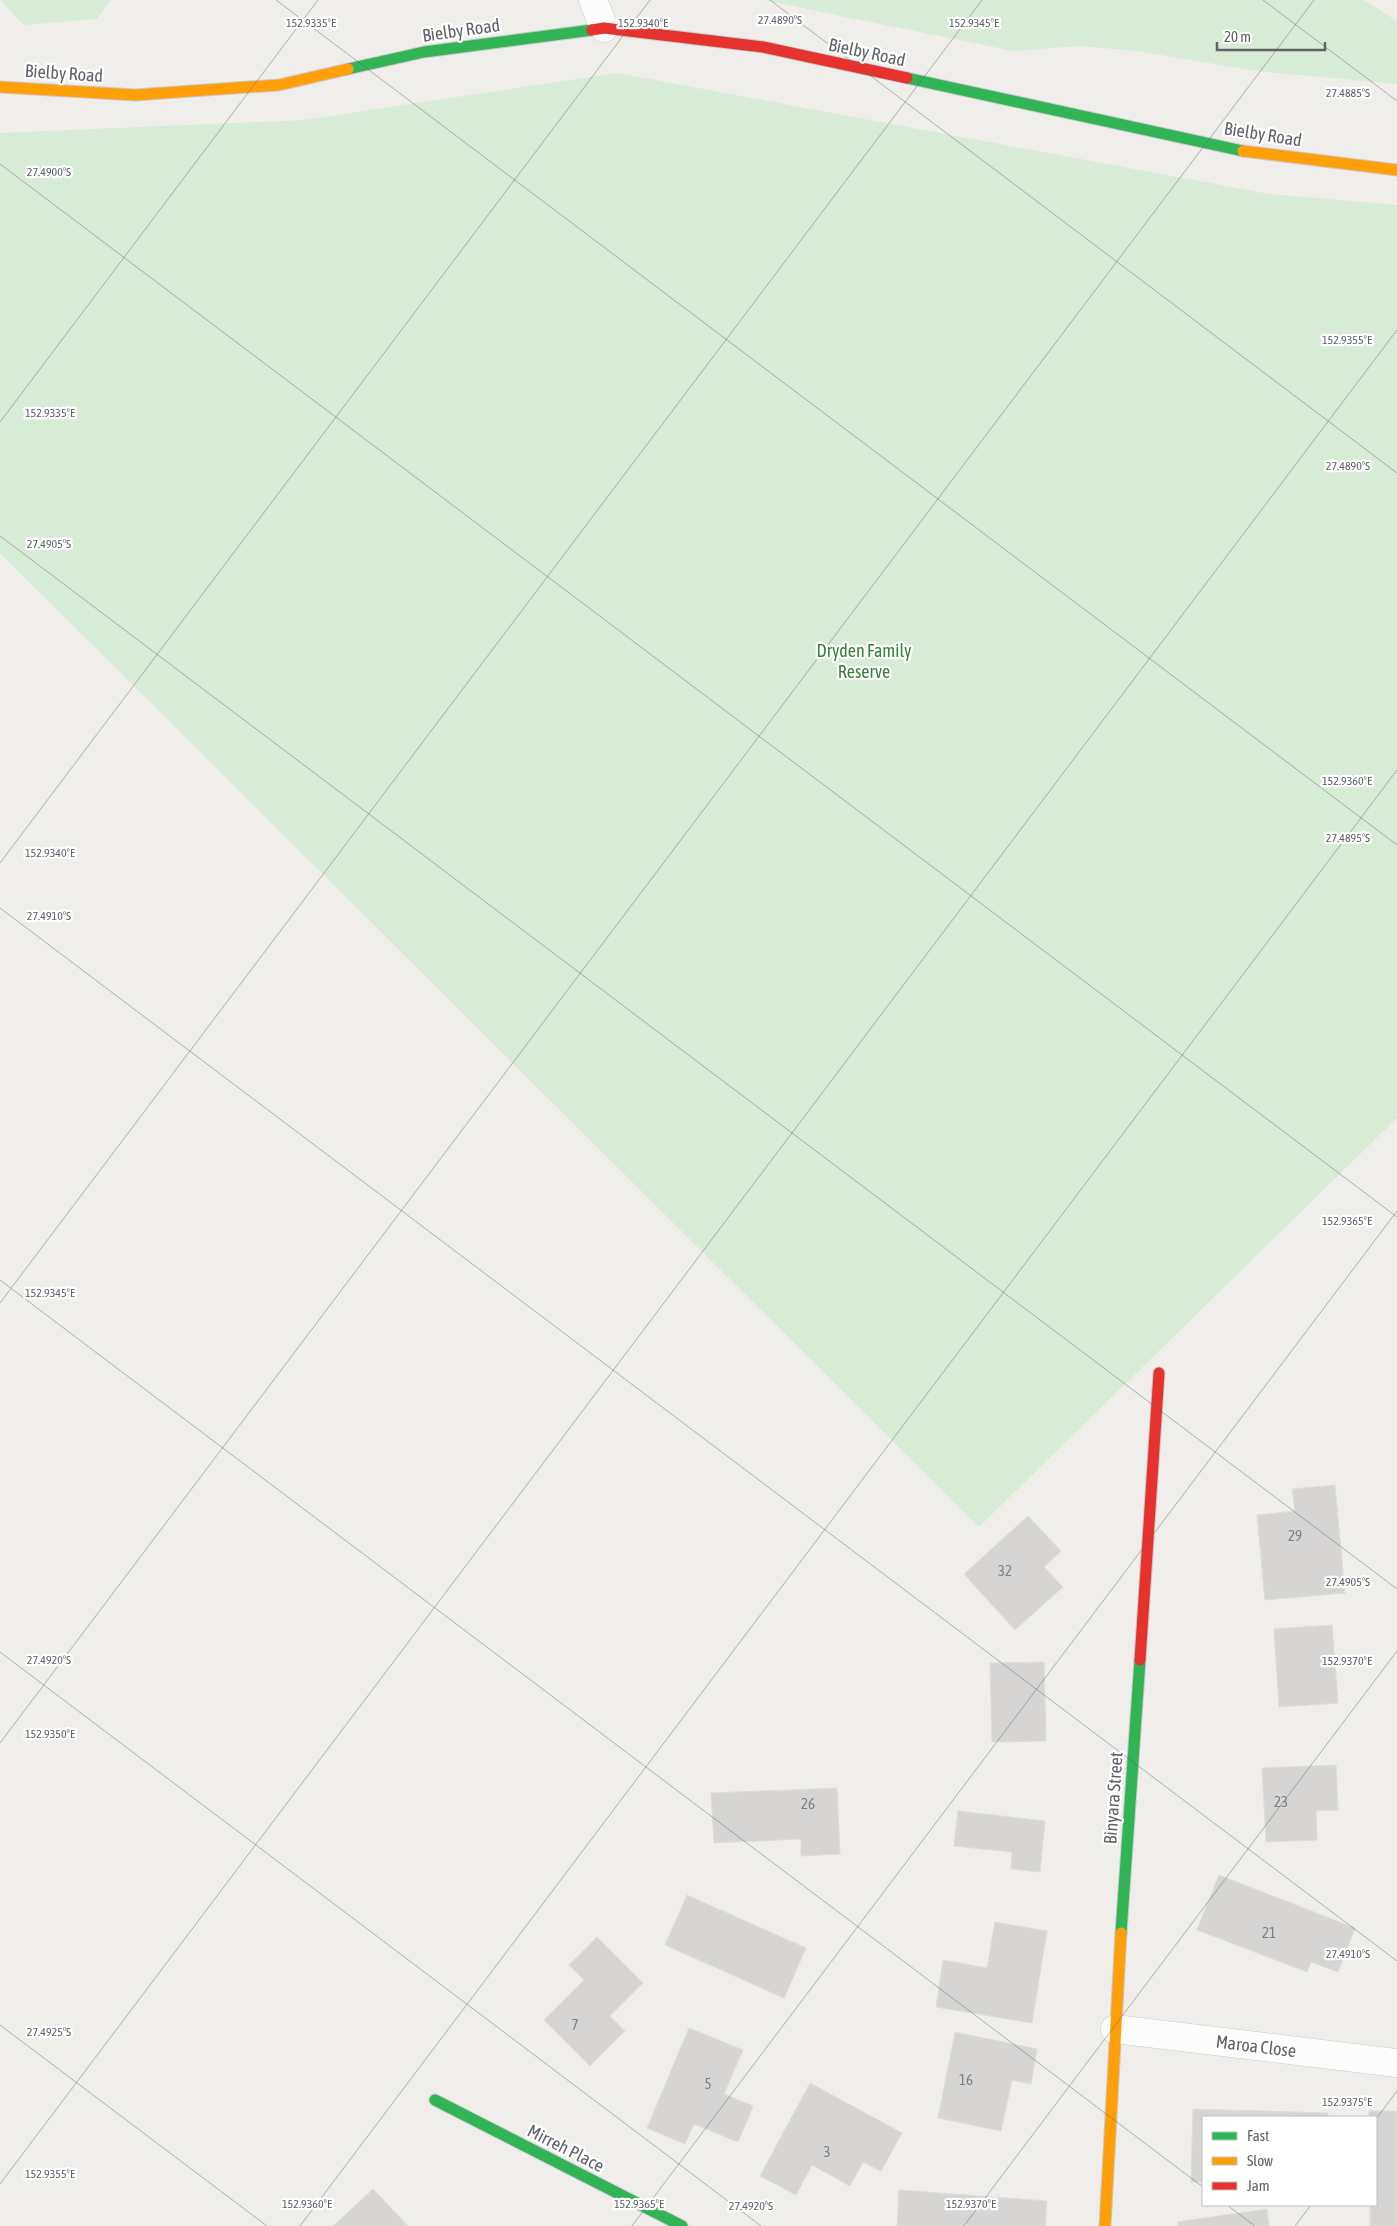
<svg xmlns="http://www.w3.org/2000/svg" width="1397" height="2226" font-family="'Asap Condensed',sans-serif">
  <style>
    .green { fill: #d8ebd6 }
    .building { fill: #d6d5d3; stroke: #deddd9 }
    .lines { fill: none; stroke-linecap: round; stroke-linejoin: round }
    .street-casing { stroke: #cbcccc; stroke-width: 29 }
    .fast-casing { stroke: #cacacb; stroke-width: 13 }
    .slow-casing { stroke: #cacacb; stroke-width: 13 }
    .jam-casing { stroke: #cacacb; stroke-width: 13 }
    .street { stroke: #fdfcfc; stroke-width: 28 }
    .fast { stroke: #30b455; stroke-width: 11 }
    .slow { stroke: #ff9f0a; stroke-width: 11 }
    .jam { stroke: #e5322d; stroke-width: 11 }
    .ticks { fill: none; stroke: #5f6368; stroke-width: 1; stroke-opacity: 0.45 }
    .labels { text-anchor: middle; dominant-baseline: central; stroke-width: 4.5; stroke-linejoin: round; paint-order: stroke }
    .number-label { font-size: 15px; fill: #7e8184 }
    .street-label { font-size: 18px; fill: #5f6368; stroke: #fff }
    .park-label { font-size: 18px; fill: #348238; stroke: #fff }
    .ticks-label { font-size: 12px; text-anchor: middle; fill: #5f6368; stroke: #fff; stroke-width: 4.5; stroke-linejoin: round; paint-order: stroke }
  </style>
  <rect width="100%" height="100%" fill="#efeeea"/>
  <!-- green -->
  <g class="green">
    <polygon points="0,0 111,0 97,19 24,25"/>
    <polygon points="763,0 1364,0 1397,21 1397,84 1257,71 1137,51 1080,46 1013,51"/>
    <polygon points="617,73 1269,194 1397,205 1397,1118 979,1527 0,553 0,133 304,120"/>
  </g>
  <!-- building -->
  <g class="building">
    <polygon points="1335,1485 1345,1593 1265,1600 1257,1515 1295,1511 1292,1489"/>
    <polygon points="1028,1516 1061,1551 1044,1567 1063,1587 1015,1630 964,1574"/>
    <polygon points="1332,1625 1338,1703 1279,1707 1274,1629"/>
    <polygon points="1044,1662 1046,1741 992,1742 990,1663"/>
    <polygon points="1336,1765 1338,1810 1316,1811 1317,1840 1266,1842 1262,1768"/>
    <polygon points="837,1788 840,1854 801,1856 801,1839 714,1843 711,1793"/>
    <polygon points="958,1811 1045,1821 1040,1872 1011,1869 1012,1852 954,1846"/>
    <polygon points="1219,1875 1355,1928 1338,1972 1311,1962 1307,1972 1197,1930"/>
    <polygon points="687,1895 806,1948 784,1998 665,1945"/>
    <polygon points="995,1922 1047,1931 1032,2023 936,2007 943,1960 987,1968"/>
    <polygon points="597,1937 643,1983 610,2016 625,2031 590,2066 544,2020 584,1980 569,1965"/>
    <polygon points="689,2028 743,2050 724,2094 753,2106 738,2142 694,2124 685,2144 647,2128"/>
    <polygon points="955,2032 1037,2049 1031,2084 1012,2080 1001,2131 938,2118"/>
    <polygon points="810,2083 902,2133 881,2171 863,2162 850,2186 812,2165 796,2195 760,2176"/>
    <polygon points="1193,2109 1328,2113 1328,2117 1203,2117 1203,2182 1191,2182"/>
    <polygon points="1369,2111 1397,2111 1397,2226 1370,2226 1370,2205 1376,2205 1376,2117 1369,2117"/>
    <polygon points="373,2189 408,2226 333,2226"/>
    <polygon points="899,2190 1047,2201 1045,2226 897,2226"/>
    <polygon points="1267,2209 1269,2226 1178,2226 1177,2222"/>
  </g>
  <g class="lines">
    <defs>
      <g id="street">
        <polyline points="593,0 604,28"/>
        <polyline points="1115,2029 1397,2063"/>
      </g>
      <g id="fast">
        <polyline points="348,69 424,52 592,30"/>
        <polyline points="907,78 1243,151"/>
        <polyline points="1121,1933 1140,1660"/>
        <polyline points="435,2100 682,2226"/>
      </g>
      <g id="slow">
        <polyline points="0,87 135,95 279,85 348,69"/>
        <polyline points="1243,151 1397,170"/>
        <polyline points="1105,2226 1121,1933"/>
      </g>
      <g id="jam">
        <polyline points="592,30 604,28 763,47 907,78"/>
        <polyline points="1140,1660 1159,1373"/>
      </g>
    </defs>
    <!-- street casing -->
    <use href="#street" class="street-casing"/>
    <!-- fast casing -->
    <use href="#fast" class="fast-casing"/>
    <!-- slow casing -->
    <use href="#slow" class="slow-casing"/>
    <!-- jam casing -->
    <use href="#jam" class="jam-casing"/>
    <!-- street -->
    <use href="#street" class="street"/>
    <!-- fast -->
    <use href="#fast" class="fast"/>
    <!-- slow -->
    <use href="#slow" class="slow"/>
    <!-- jam -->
    <use href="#jam" class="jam"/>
  </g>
  <!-- ticks -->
  <path class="ticks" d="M276 0 1397 845M770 0 1397 473M1263 0 1397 101M0 164 1397 1217M0 422 318 0M0 536 1397 1589M0 863 650 0M0 908 1397 1961M0 1280 1203 2187M0 1303 982 0M0 1652 761 2226M0 1743 1314 0M0 2025 267 2226M1376 2119 1397 2091M0 2184 1397 330M1227 2205 1255 2226M300 2226 1397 770M632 2226 1397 1211M964 2226 1397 1651M1295 2226 1311 2205"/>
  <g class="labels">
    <!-- number labels -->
    <g class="number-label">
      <text x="1295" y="1535">29</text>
      <text x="1005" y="1570">32</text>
      <text x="1281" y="1801">23</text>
      <text x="808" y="1803">26</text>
      <text x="1269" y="1932">21</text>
      <text x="575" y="2024">7</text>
      <text x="966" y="2079">16</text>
      <text x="708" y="2083">5</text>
      <text x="827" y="2151">3</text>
    </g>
    <!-- street labels -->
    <g class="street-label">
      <text transform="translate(461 30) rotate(-8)">Bielby Road</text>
      <text transform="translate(867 52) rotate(12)">Bielby Road</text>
      <text transform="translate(64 73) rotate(4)">Bielby Road</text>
      <text transform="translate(1263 134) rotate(9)">Bielby Road</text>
      <text transform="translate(1113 1798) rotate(-86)">Binyara Street</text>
      <text transform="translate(1256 2046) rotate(7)">Maroa Close</text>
      <text transform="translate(566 2148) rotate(27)">Mirreh Place</text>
    </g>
    <!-- park labels -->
    <g class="park-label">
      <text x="864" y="650">Dryden Family<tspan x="864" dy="21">Reserve</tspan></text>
    </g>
  </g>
  <g class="ticks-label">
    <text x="780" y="24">27.4890°S</text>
    <text x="311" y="27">152.9335°E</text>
    <text x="643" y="27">152.9340°E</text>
    <text x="974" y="27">152.9345°E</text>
    <text x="1348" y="97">27.4885°S</text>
    <text x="49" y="176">27.4900°S</text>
    <text x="1347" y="344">152.9355°E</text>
    <text x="50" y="417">152.9335°E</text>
    <text x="1348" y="470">27.4890°S</text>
    <text x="49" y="548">27.4905°S</text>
    <text x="1347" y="785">152.9360°E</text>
    <text x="1348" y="842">27.4895°S</text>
    <text x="50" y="857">152.9340°E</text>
    <text x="49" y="920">27.4910°S</text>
    <text x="1347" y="1225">152.9365°E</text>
    <text x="50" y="1297">152.9345°E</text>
    <text x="1348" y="1586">27.4905°S</text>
    <text x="49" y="1664">27.4920°S</text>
    <text x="1347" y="1665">152.9370°E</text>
    <text x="50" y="1738">152.9350°E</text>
    <text x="1348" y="1958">27.4910°S</text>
    <text x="49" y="2036">27.4925°S</text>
    <text x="1347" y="2106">152.9375°E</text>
    <text x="50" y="2178">152.9355°E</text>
    <text x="307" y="2208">152.9360°E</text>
    <text x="639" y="2208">152.9365°E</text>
    <text x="971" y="2208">152.9370°E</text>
    <text x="751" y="2210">27.4920°S</text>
  </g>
  <!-- legend -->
  <rect x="1202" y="2116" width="175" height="90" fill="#ffffff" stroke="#bfc1c3"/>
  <rect x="1212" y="2132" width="25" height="8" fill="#30b455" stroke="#bfc1c3"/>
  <text x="1247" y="2141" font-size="15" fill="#5f6368">Fast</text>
  <rect x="1212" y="2157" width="25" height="8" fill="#ff9f0a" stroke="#bfc1c3"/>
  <text x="1247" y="2166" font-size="15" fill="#5f6368">Slow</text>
  <rect x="1212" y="2182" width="25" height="8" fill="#e5322d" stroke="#bfc1c3"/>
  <text x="1247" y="2191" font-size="15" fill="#5f6368">Jam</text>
  <!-- scale -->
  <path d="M1217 42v8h108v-8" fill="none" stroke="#5f6368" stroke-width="2.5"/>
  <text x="1224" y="42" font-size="15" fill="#5f6368" stroke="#ffffff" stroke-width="4" paint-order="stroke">20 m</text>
</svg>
